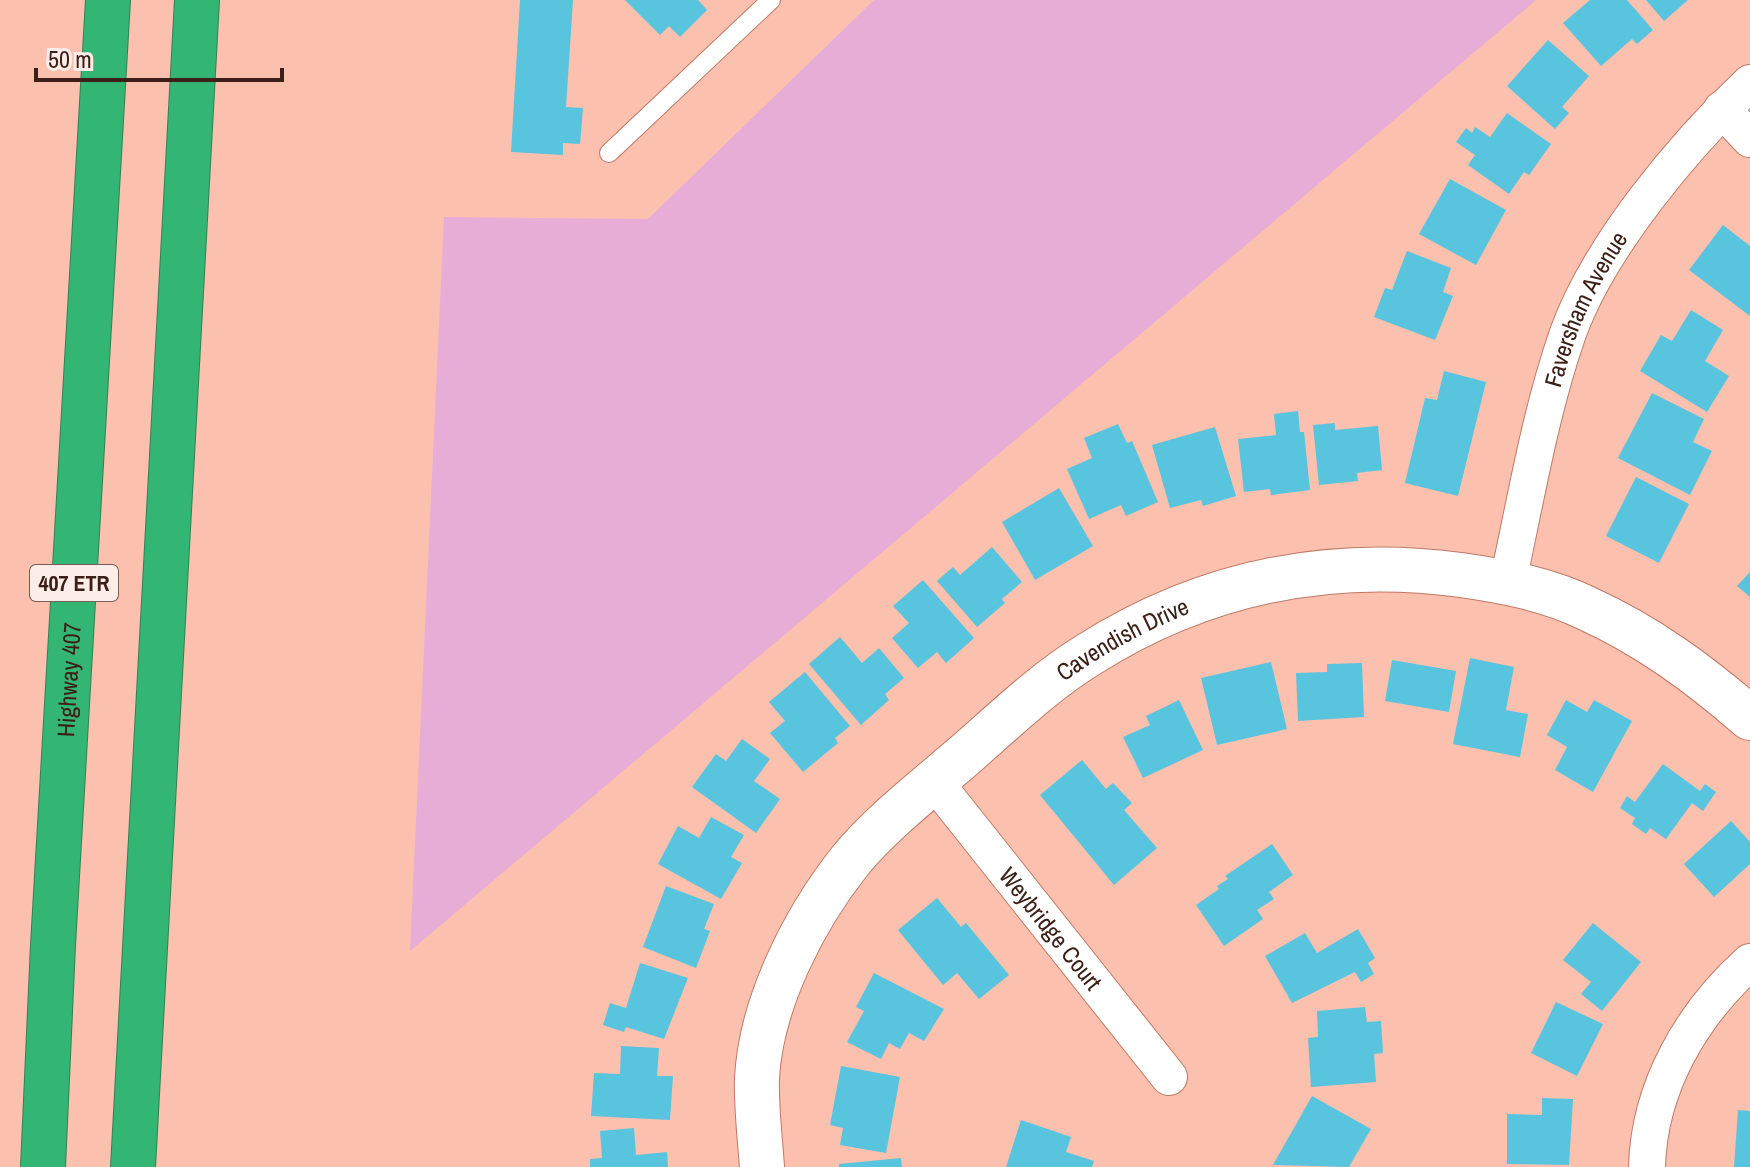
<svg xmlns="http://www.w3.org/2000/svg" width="1750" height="1167" font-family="'Archivo Narrow',sans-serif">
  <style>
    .green { fill: #e7add7 }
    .building { fill: #59c4de }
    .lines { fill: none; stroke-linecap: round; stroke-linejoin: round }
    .service-casing { stroke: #bf7965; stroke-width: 20 }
    .minor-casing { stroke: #bf7965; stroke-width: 38 }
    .tertiary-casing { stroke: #bf7965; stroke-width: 46 }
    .motorway-casing { stroke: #368154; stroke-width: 46 }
    .service { stroke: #fff; stroke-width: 18 }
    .minor { stroke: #fff; stroke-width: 36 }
    .tertiary { stroke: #fff; stroke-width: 44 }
    .motorway { stroke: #33b574; stroke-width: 44 }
    .labels { text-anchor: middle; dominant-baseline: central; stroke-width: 7; stroke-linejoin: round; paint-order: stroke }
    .shield { fill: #fdede8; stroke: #765e56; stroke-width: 2 }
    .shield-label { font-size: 22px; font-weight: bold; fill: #3c2018 }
    .street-label { font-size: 24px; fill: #3c2018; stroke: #fdede8 }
  </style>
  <rect width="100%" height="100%" fill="#fcc0ae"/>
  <!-- green -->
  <polygon class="green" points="874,0 1536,0 410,951 444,217 648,219"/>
  <!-- building -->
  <g class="building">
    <polygon points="520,0 573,0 566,107 583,108 580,144 563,143 563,155 511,152"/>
    <polygon points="625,0 698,0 707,10 680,37 669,26 660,35"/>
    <polygon points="1590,0 1627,0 1653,30 1637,44 1632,39 1601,66 1563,23"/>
    <polygon points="1646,0 1688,0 1664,21"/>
    <polygon points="1548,40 1589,76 1562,107 1569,113 1555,129 1507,86"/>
    <polygon points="1507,113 1551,144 1529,175 1524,172 1509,194 1468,165 1475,155 1456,142 1466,128 1472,133 1475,127 1490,137"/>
    <polygon points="1450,179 1506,210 1476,265 1419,234"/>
    <polygon points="1723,225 1750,246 1750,316 1689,270"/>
    <polygon points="1407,251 1451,268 1443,292 1453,296 1435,340 1374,317 1385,288 1392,290"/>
    <polygon points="1691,310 1723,330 1705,361 1729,376 1707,412 1640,371 1661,335 1672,341"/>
    <polygon points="1444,371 1486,382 1458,496 1405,483 1425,398 1437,400"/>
    <polygon points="1652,393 1704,419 1693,442 1712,451 1690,495 1618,458"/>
    <polygon points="1298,411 1300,432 1304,432 1310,490 1271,495 1270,489 1244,492 1238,439 1276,435 1274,414"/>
    <polygon points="1335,423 1335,430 1378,426 1382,470 1357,473 1358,481 1319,485 1313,425"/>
    <polygon points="1118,424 1127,443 1132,441 1158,502 1126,516 1121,505 1089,519 1067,469 1092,458 1084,438"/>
    <polygon points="1215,427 1236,496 1203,506 1201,500 1170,508 1152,445"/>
    <polygon points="1636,477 1689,504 1659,563 1606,536"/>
    <polygon points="1059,488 1093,546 1035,580 1002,522"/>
    <polygon points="992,547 1022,582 1002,599 1005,603 977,627 937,581 953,567 960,575"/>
    <polygon points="1750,572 1750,597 1737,586"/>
    <polygon points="923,580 974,638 946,663 937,652 918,668 892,638 909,623 893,606"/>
    <polygon points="840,637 862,663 879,648 904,678 885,694 889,700 861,725 809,664"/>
    <polygon points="1470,658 1514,667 1506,710 1528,714 1520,757 1453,744"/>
    <polygon points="1392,660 1456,671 1449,712 1385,701"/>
    <polygon points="1271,662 1287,729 1217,745 1201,678"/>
    <polygon points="1362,663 1364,717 1298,721 1296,673 1327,672 1327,664"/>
    <polygon points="805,672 850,726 835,738 838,743 803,772 770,733 785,721 769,702"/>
    <polygon points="1179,700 1203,750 1143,778 1123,737 1150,725 1146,716"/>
    <polygon points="1566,700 1587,712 1594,700 1632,721 1593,792 1555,770 1567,747 1547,735"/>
    <polygon points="742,739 770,759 754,781 780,799 756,833 692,787 716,754 726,761"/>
    <polygon points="1082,760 1106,789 1113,783 1132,803 1124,810 1157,848 1114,885 1040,795"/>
    <polygon points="1663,764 1700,791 1705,784 1716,792 1703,811 1692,803 1666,839 1650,828 1646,834 1632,824 1635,818 1620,808 1627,796 1635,802"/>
    <polygon points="711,817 744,835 731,857 742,863 721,899 658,864 678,826 699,838"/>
    <polygon points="1731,821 1750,842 1750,864 1714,897 1684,864"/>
    <polygon points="1272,844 1293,875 1269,892 1274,899 1257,910 1263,919 1224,946 1196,905 1219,889 1217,886 1228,879 1225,876"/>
    <polygon points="666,886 714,904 704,929 710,931 696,968 643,947"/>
    <polygon points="937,898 961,927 966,923 1009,975 979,999 957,973 943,985 898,930"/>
    <polygon points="1593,923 1641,962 1602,1011 1581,994 1591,982 1563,960"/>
    <polygon points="1358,929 1375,958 1368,963 1374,974 1361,982 1355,972 1292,1003 1265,956 1305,933 1317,953"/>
    <polygon points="640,963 688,978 664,1039 626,1027 624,1032 603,1025 610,1003 626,1008"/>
    <polygon points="874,973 944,1009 924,1041 909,1033 900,1049 889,1043 881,1059 847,1042 864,1011 856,1007"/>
    <polygon points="1556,1002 1603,1024 1577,1076 1531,1053"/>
    <polygon points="1365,1007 1367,1022 1381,1021 1383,1053 1374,1054 1376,1082 1311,1087 1308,1038 1318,1037 1317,1011"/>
    <polygon points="621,1046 659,1048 657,1076 673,1076 670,1120 591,1116 594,1073 620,1074"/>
    <polygon points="841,1066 900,1077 886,1153 840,1145 843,1128 830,1125"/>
    <polygon points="1312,1096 1371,1129 1349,1167 1273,1165"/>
    <polygon points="1542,1098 1573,1099 1569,1165 1507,1164 1507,1114 1542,1115"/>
    <polygon points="1738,1110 1750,1111 1750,1167 1734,1167"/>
    <polygon points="1021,1120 1071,1137 1066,1152 1094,1161 1092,1167 1006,1167"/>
    <polygon points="634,1128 636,1155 667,1152 668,1167 590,1167 590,1159 602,1158 600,1131"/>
    <polygon points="901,1158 902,1167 839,1167 839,1164"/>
  </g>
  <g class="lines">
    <defs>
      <polyline id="service" points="609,153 771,0"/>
      <g id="minor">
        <polyline points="1722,109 1750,139"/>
        <path id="s1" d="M1508 581C1526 499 1540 413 1568 333 1599 247 1684 145 1750 83"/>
        <path id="s2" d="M934 781 1169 1077"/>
        <path d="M1647 1167C1649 1087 1692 1014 1750 962"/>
      </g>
      <g id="tertiary">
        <path id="s3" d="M762 1167C760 1138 756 1107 757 1078 761 1003 804 919 850 861 881 823 929 786 966 754 1005 720 1044 682 1088 655 1203 582 1327 557 1461 575 1503 581 1547 589 1586 608 1648 636 1699 674 1750 718"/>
      </g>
      <g id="motorway">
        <path id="s4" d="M43 1167 53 945 108 0"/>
        <polyline points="133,1167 197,0"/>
      </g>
    </defs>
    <!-- service casing -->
    <use href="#service" class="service-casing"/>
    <!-- minor casing -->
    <use href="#minor" class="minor-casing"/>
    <!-- tertiary casing -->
    <use href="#tertiary" class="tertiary-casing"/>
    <!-- motorway casing -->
    <use href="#motorway" class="motorway-casing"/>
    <!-- service -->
    <use href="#service" class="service"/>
    <!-- minor -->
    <use href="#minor" class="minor"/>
    <!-- tertiary -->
    <use href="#tertiary" class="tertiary"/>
    <!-- motorway -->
    <use href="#motorway" class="motorway"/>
  </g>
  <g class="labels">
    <!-- shield labels -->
    <rect class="shield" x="30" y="565" width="88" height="36" rx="6"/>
    <g class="shield-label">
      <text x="74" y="583">407 ETR</text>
    </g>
    <!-- street labels -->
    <g class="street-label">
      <text stroke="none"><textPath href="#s1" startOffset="284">Faversham Avenue</textPath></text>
      <text stroke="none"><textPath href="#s3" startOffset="682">Cavendish Drive</textPath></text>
      <text stroke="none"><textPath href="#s4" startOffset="488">Highway 407</textPath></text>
      <text stroke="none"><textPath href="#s2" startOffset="188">Weybridge Court</textPath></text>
    </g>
  </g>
  <!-- scale -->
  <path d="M36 68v12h246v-12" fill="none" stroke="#3c2018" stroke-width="4"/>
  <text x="48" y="68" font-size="24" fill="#3c2018" stroke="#fdede8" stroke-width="6" paint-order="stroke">50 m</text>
</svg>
